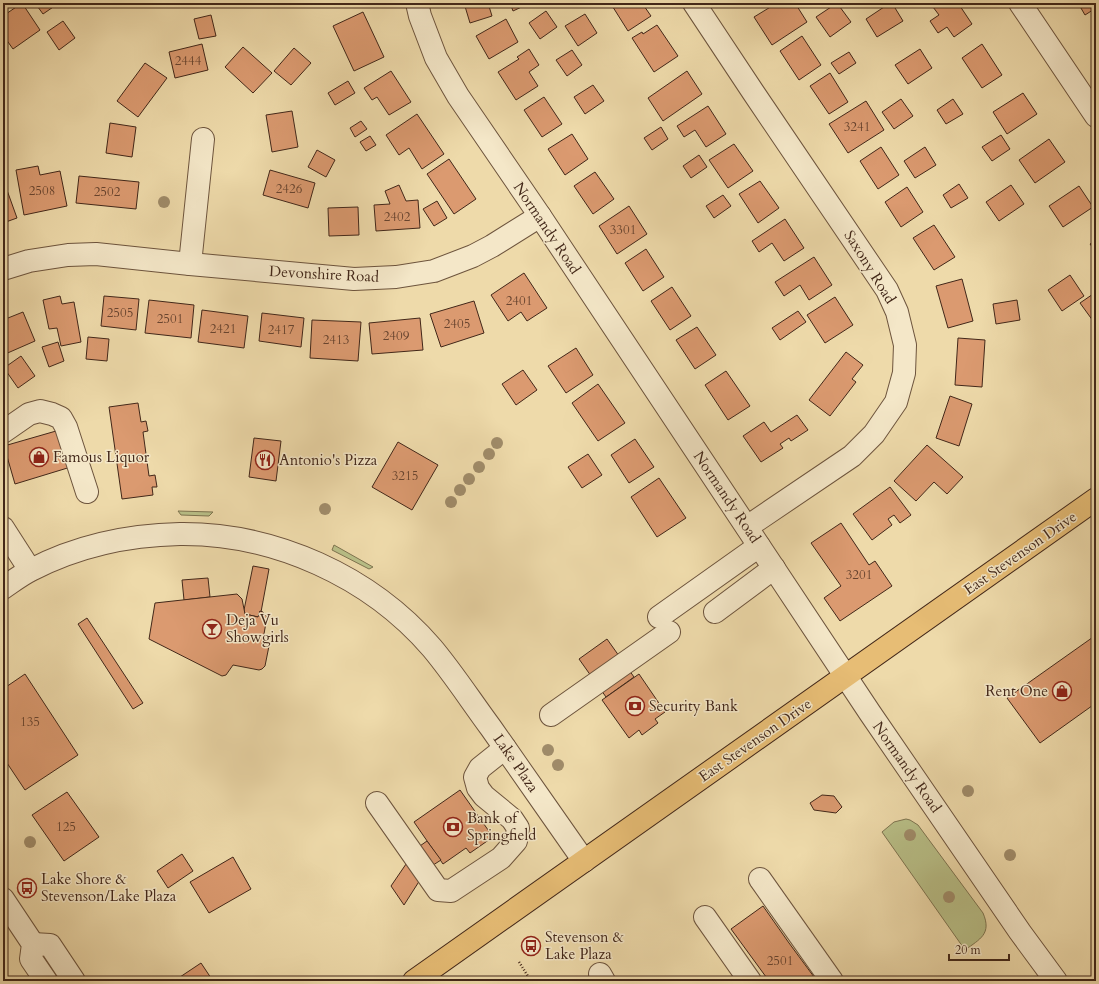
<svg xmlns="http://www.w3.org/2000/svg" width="1099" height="984" font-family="Cardo,serif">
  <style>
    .green { fill: #b9c088; stroke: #7e7450 }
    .building { fill: #db9a70; stroke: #422719 }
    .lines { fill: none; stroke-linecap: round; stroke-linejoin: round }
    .minor-casing { stroke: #6d543d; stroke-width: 24 }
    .major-casing { stroke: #422719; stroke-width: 24 }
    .path { stroke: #422719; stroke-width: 2.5; stroke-dasharray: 1 2; stroke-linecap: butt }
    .minor { stroke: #f4e7c8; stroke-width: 22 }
    .major { stroke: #e7bd75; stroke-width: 22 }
    .tree { fill: #a08c6a }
    .labels { text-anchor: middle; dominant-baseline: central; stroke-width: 3; stroke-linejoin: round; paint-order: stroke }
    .number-label { font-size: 13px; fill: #68442f }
    .street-label { font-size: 15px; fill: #422719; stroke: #f4e7c8 }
    .poi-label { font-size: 15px; fill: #422719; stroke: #f4e7c8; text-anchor: start }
  </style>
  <rect width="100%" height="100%" fill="#eedaaa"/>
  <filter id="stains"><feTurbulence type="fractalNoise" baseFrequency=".005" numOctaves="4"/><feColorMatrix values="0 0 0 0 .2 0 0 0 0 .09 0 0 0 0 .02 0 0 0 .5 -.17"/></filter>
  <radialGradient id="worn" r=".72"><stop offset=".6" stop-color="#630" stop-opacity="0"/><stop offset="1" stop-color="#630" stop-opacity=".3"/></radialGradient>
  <!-- green -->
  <g class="green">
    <polygon points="178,511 213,512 209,516 181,515"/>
    <polygon points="334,545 373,567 369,569 332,550"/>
    <path d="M906 819 910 820 918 825 983 913C992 934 980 939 965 950L882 832 894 822Z"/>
  </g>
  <!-- building -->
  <g class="building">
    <polygon points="22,3 40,30 13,49 3,35 3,16"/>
    <polygon points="35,3 59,3 43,14"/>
    <polygon points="464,3 488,3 492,16 470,23"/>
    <polygon points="510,3 530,3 513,11"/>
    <polygon points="612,3 642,3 651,16 628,31 611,4"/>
    <polygon points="777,3 795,3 807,22 772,45 754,17"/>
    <polygon points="837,3 851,22 830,37 816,17"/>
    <polygon points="890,3 892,3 903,21 877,37 866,19"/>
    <polygon points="938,3 958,3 972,24 954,37 947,27 938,33 930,21 939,15 933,7"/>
    <polygon points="1078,3 1096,3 1096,8 1085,15"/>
    <polygon points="546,11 557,27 540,39 529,23"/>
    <polygon points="363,12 384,57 354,71 333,26"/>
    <polygon points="585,14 597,33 578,46 565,26"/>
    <polygon points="211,15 216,36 199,39 194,19"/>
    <polygon points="506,19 518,42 489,59 476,36"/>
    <polygon points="63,21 75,38 59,50 47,32"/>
    <polygon points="657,25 678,56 654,72 632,38 642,32 643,34"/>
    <polygon points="802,36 821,65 799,80 780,51"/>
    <polygon points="202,44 208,70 175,78 169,52"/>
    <polygon points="982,44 1002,75 982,88 962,58"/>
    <polygon points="243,47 272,73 253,93 225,67"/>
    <polygon points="294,48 311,63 291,85 274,71"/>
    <polygon points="529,49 539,65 529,72 538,86 516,100 498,72 519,59 517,57"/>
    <polygon points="920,49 932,68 908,84 895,65"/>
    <polygon points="572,50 582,65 567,76 556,60"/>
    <polygon points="849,52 856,63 839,74 831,63"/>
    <polygon points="145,63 167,78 138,117 117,101"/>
    <polygon points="391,71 411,102 389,115 377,97 372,100 364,88"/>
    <polygon points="687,71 702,94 663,121 648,98"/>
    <polygon points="830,73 848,102 829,114 810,86"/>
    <polygon points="348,81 355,93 335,105 328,93"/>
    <polygon points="593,85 604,101 585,114 574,97"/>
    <polygon points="1023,93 1037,114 1007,134 993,112"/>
    <polygon points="544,97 562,124 542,137 524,110"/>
    <polygon points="901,99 913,116 894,129 882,112"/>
    <polygon points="953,99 963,114 946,124 937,110"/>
    <polygon points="866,101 884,130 848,153 829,124"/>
    <polygon points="708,106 726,134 706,147 695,130 684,137 677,126"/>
    <polygon points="292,111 298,147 272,152 266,115"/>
    <polygon points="417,114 444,154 422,169 409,148 399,155 386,135"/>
    <polygon points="361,121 367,129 355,137 350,128"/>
    <polygon points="110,123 136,127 132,157 106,153"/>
    <polygon points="661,127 668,139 652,150 644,138"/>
    <polygon points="572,134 588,159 565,175 548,149"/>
    <polygon points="1001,135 1010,149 992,161 982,147"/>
    <polygon points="370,136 376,145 366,151 360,142"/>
    <polygon points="1049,139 1065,162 1035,183 1019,160"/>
    <polygon points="734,144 753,171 728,188 709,160"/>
    <polygon points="881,147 899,175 878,189 860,161"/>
    <polygon points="925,147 936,165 915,178 904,161"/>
    <polygon points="317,150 335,160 326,177 308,167"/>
    <polygon points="699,155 707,167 691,178 683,166"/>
    <polygon points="449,159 476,199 454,214 427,174"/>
    <polygon points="38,166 40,175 60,171 67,206 24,215 16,170"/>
    <polygon points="270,170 315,183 308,208 263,195"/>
    <polygon points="595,172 614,199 593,214 574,186"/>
    <polygon points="79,176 139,182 136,209 76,203"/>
    <polygon points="3,179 17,218 3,223"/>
    <polygon points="760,181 779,208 758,223 739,194"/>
    <polygon points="959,184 968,198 951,208 943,195"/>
    <polygon points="399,185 406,201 418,200 420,228 376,231 374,205 390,204 385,191"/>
    <polygon points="1011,185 1024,204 999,221 986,202"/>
    <polygon points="1079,186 1093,207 1063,227 1049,206"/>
    <polygon points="907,187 923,212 901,227 885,202"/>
    <polygon points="723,195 731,206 714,218 706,206"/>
    <polygon points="437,201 447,218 434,226 423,209"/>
    <polygon points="629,206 647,234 617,254 599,226"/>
    <polygon points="358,207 359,235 329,236 328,208"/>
    <polygon points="785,219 804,248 784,261 772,243 759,252 752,241"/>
    <polygon points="934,225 955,257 934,270 913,238"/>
    <polygon points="1096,240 1096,252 1090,244"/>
    <polygon points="646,249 664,277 643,291 625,263"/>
    <polygon points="814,257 832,285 809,300 800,285 784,296 775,282"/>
    <polygon points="524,273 547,308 527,321 521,312 508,321 491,295"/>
    <polygon points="1070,275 1084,296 1062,311 1048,290"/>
    <polygon points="962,279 973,321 948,328 936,286"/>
    <polygon points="672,287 691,316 670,330 651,301"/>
    <polygon points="1096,292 1096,325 1080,303"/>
    <polygon points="60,296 62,304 74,302 81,342 61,346 57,328 49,329 43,300"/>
    <polygon points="104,296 139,299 136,330 101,326"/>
    <polygon points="835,297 853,325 825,343 807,315"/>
    <polygon points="149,300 194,305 191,338 145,333"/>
    <polygon points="1017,300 1020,320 996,324 993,304"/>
    <polygon points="474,301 484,333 441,347 430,314"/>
    <polygon points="202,310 248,316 244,348 198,342"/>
    <polygon points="798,311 806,322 780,340 772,328"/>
    <polygon points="23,312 35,341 3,355 3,320"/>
    <polygon points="262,313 304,318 301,347 259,341"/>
    <polygon points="420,318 423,350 372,354 369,323"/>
    <polygon points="312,320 361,322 358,361 310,358"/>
    <polygon points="697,327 716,355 695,369 676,340"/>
    <polygon points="88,337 109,339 107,361 86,359"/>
    <polygon points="958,338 985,340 982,387 955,385"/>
    <polygon points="58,342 64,361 49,367 42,347"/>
    <polygon points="576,348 593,375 566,393 548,366"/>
    <polygon points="846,352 863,365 852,379 856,382 830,416 809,400"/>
    <polygon points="21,356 35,376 18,388 4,368"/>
    <polygon points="523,370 537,390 516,405 502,384"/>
    <polygon points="726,371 750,406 728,420 705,385"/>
    <polygon points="598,384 625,423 598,441 572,403"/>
    <polygon points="950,396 972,404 959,446 936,438"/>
    <polygon points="138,403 141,422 146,421 148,431 143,432 149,476 155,475 157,487 152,487 153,495 122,499 109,407"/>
    <polygon points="797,415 808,430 791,441 789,438 780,444 783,448 761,462 743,436 764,422 771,432"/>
    <polygon points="63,429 74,466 15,484 4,446"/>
    <polygon points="254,438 281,441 276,481 249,477"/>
    <polygon points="635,439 654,467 629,483 611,455"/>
    <polygon points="398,442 438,465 412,510 372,487"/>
    <polygon points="927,445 963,477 947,494 934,482 916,501 894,481"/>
    <polygon points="588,454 602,475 582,488 568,467"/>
    <polygon points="659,478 686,518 657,537 631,497"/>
    <polygon points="890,487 911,515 900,523 894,515 888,519 892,525 872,540 853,514"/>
    <polygon points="841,523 869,565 875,561 892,586 840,621 824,598 841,586 811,543"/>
    <polygon points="253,566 269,569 261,612 260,611 258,617 245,614 244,610"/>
    <polygon points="208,578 210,597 184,600 182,580"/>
    <polygon points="237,594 242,599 245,614 258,617 260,611 263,612 267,617 262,645 269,646 265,666 262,669 259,670 233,665 226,675 222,676 149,639 155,603"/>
    <polygon points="87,618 143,703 133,709 78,624"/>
    <polygon points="1096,635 1096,703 1040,743 1007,698"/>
    <polygon points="607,639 634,677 606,697 579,659"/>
    <polygon points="25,674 78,755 25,790 3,757 3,689"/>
    <polygon points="639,674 665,712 655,719 658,723 642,735 639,730 629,738 602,700"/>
    <polygon points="460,790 493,837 470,853 466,848 443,864 414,822"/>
    <polygon points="67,792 99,837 64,861 32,815"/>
    <polygon points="822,795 834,796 842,807 836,813 814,810 810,803"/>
    <polygon points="427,841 441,860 427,869 404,905 391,886 417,848"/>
    <polygon points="182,854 193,871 168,888 157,871"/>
    <polygon points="233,857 251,889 209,913 190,882"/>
    <polygon points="763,906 789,943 817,981 769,981 731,929"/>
    <polygon points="201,963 213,981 174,981"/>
  </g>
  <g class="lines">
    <defs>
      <g id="minor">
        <polyline points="417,3 420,16 436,58 458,96 540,216 870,713 1020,932 1056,981"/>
        <polyline points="694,3 753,92 887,290 897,312 905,345 904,373 896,402 874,434 852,456 747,527"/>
        <polyline points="1020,3 1096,116"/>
        <polyline points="190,264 203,139"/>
        <polyline points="3,269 29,261 68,255 96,254 190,264 354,279 396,277 434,271 473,256 492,246 540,216"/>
        <polyline points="3,432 29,414 40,411 52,414 61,418 66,427 87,492"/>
        <polyline points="3,528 30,570"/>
        <path d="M3 588C12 582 21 575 31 570 77 546 129 535 180 534 274 533 370 576 432 648 453 673 471 701 491 728 522 772 553 817 584 861"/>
        <polyline points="715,612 774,568"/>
        <polyline points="659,617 759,546"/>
        <polyline points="551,715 669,632"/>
        <polyline points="377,803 438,890 451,891 501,858 516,841 518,828 512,819 484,796 478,788 475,777 480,768 505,748"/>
        <polyline points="760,879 832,981"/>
        <polyline points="3,899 33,944 31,959 46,981"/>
        <polyline points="705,917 750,981"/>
        <polyline points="33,944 50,945 74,981"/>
        <polyline points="600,974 604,981"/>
      </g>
      <polyline id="major" points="414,981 1096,499"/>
    </defs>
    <!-- minor casing -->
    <use href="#minor" class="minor-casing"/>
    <!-- major casing -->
    <use href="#major" class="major-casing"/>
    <!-- path -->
    <polyline class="path" points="519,962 531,981"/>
    <!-- minor -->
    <use href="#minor" class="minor"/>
    <!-- major -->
    <use href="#major" class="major"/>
  </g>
  <!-- trees -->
  <g class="tree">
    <circle cx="164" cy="202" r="6"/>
    <circle cx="497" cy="443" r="6"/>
    <circle cx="489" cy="454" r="6"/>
    <circle cx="479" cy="467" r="6"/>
    <circle cx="469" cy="479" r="6"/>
    <circle cx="460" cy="490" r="6"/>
    <circle cx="451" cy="502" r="6"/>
    <circle cx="325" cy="509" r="6"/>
    <circle cx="548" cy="750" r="6"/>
    <circle cx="558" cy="765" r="6"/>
    <circle cx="968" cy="791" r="6"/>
    <circle cx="910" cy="835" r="6"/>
    <circle cx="30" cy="842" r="6"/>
    <circle cx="1010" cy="855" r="6"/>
    <circle cx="949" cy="897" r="6"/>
  </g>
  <!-- icons -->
  <defs>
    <symbol id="shop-ring" viewBox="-11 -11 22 22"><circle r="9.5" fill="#f4e7c8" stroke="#8f2418" stroke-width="1.5"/><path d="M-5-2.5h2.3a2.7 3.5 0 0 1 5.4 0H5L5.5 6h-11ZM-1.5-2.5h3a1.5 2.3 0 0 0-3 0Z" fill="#8f2418"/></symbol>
    <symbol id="restaurant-ring" viewBox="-11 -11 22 22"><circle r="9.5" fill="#f4e7c8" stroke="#8f2418" stroke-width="1.5"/><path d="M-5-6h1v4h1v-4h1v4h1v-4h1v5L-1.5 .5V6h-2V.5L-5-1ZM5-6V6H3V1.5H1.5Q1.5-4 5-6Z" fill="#8f2418"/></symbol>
    <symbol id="bar-ring" viewBox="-11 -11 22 22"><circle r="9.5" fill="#f4e7c8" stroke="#8f2418" stroke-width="1.5"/><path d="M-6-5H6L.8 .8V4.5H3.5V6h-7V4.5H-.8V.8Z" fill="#8f2418"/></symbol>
    <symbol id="bank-ring" viewBox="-11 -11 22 22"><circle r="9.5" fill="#f4e7c8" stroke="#8f2418" stroke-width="1.5"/><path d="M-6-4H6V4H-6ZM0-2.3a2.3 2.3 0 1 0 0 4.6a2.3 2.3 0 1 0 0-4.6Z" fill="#8f2418"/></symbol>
    <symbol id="bus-ring" viewBox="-11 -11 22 22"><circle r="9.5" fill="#f4e7c8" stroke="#8f2418" stroke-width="1.5"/><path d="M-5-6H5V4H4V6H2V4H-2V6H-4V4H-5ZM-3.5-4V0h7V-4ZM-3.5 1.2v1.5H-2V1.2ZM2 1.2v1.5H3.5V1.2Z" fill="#8f2418"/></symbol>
  </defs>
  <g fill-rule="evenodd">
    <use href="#shop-ring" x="28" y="446" width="22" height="22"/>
    <use href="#restaurant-ring" x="254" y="449" width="22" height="22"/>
    <use href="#bar-ring" x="201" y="618" width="22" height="22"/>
    <use href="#shop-ring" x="1051" y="680" width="22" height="22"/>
    <use href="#bank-ring" x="624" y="695" width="22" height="22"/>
    <use href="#bank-ring" x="442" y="816" width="22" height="22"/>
    <use href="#bus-ring" x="16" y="877" width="22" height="22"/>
    <use href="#bus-ring" x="520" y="935" width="22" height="22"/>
  </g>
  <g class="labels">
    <!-- number labels -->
    <g class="number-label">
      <text x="188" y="61">2444</text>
      <text x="857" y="127">3241</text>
      <text x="289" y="189">2426</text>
      <text x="42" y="191">2508</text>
      <text x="107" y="192">2502</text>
      <text x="397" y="217">2402</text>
      <text x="623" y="230">3301</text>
      <text x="519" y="301">2401</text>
      <text x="120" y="313">2505</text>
      <text x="170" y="319">2501</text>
      <text x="457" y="324">2405</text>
      <text x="223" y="329">2421</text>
      <text x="281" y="330">2417</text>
      <text x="396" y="336">2409</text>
      <text x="336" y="340">2413</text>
      <text x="405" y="476">3215</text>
      <text x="859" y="575">3201</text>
      <text x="30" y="722">135</text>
      <text x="66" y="827">125</text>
      <text x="780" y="961">2501</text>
    </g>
    <!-- street labels -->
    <g class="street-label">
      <text transform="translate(547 228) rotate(56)">Normandy Road</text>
      <text transform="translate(870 267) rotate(58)">Saxony Road</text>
      <text transform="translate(324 274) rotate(3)">Devonshire Road</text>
      <text transform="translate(727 497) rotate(56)">Normandy Road</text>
      <text transform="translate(1020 553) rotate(-35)">East Stevenson Drive</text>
      <text transform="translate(755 740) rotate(-35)">East Stevenson Drive</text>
      <text transform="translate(516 763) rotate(55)">Lake Plaza</text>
      <text transform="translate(907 767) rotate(55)">Normandy Road</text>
    </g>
    <!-- poi labels -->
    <g class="poi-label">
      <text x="53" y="457">Famous Liquor</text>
      <text x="279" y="460">Antonio's Pizza</text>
      <text x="226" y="620">Deja Vu<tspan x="226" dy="17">Showgirls</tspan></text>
      <text x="1048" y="691" text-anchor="end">Rent One</text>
      <text x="649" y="706">Security Bank</text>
      <text x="467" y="818">Bank of<tspan x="467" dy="17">Springfield</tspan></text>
      <text x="41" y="879">Lake Shore &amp;<tspan x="41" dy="17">Stevenson/Lake Plaza</tspan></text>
      <text x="545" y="937">Stevenson &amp;<tspan x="545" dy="17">Lake Plaza</tspan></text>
    </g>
  </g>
  <!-- margin -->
  <rect width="1099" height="984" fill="none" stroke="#eedaaa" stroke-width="16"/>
  <rect x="4" y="4" width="1091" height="976" fill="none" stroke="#422719" stroke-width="2"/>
  <rect x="8" y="8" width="1083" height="968" fill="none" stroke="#422719"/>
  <!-- scale -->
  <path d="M949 954v6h60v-6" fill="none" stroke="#422719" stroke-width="2"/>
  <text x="955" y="954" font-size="12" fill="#422719" stroke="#f4e7c8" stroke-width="3" paint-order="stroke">20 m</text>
  <rect width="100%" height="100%" filter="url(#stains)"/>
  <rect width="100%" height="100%" fill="url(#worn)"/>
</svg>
